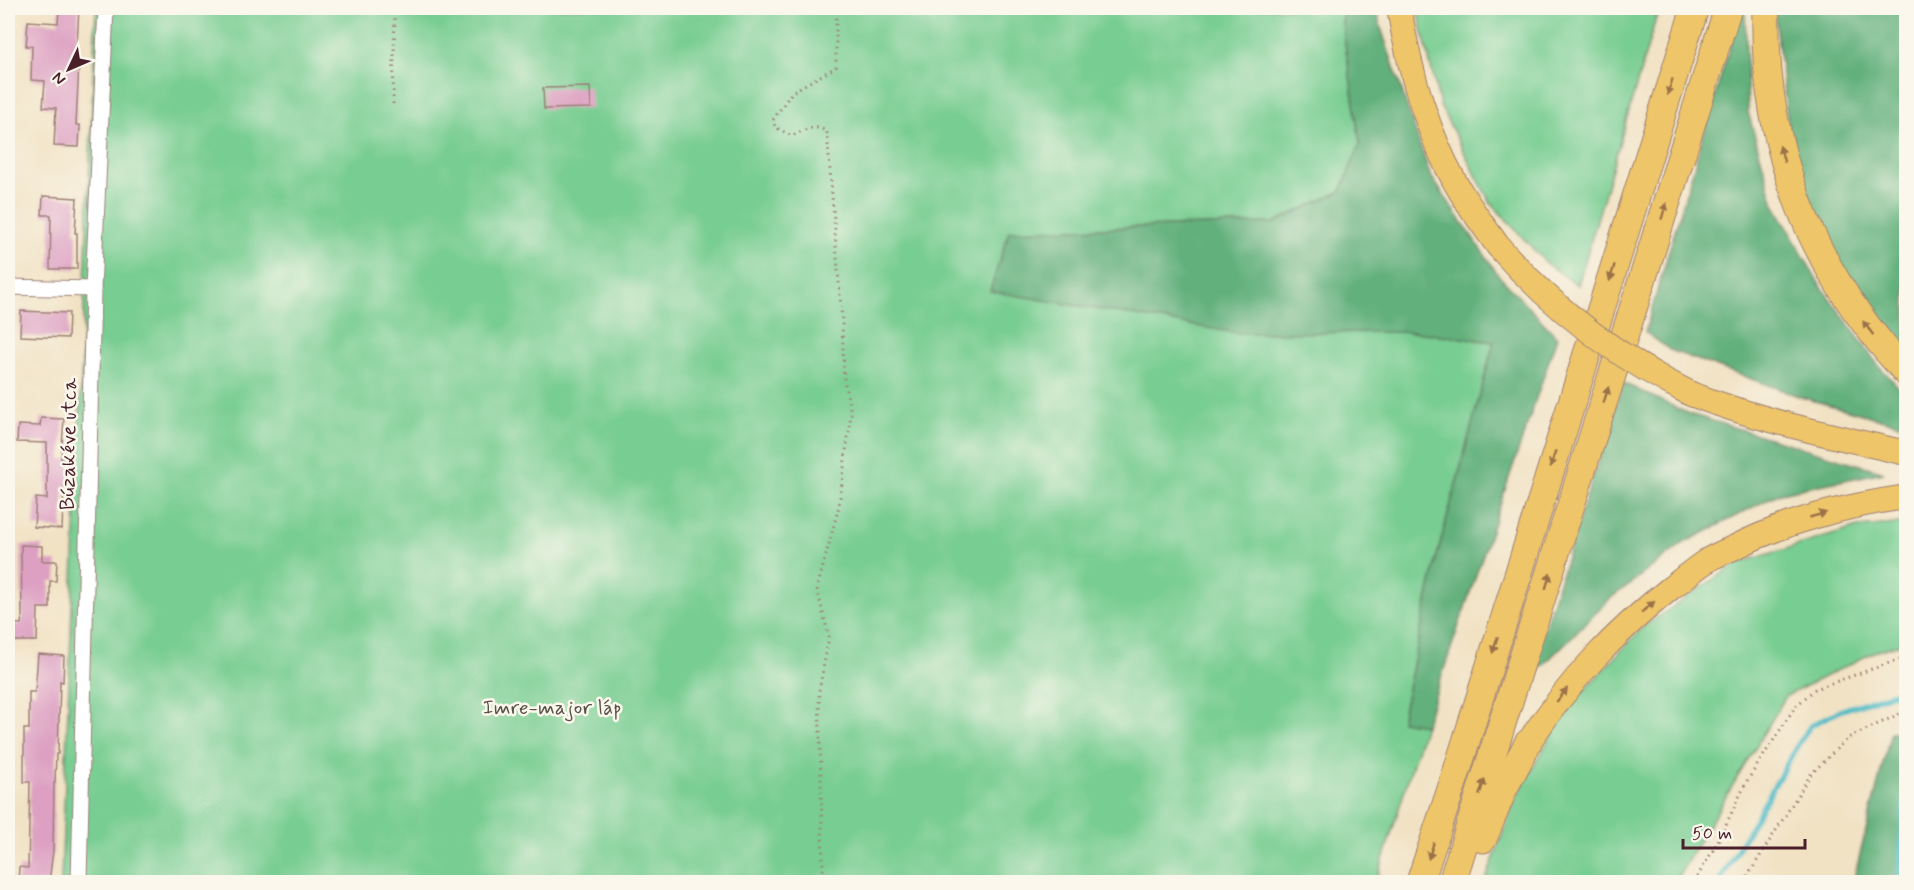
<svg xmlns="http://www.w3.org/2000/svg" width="1914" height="890" font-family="Mynerve,sans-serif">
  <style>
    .green { fill: #78cd92; stroke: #61765e; stroke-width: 1.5 }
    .forest { fill: #62b07c; stroke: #566854; stroke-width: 1.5 }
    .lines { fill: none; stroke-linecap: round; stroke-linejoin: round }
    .stream { stroke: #4fbcc8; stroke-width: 5 }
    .building { fill: #dda0c2 }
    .minor-casing { stroke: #9e8078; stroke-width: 17 }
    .trunk-casing { stroke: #9e8078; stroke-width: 26 }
    .motorway-casing { stroke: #9e8078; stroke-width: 29 }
    .path { stroke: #9e8078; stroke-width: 3; stroke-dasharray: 1.5 4.5; stroke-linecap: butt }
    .minor { stroke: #fff; stroke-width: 15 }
    .trunk { stroke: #eec569; stroke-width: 24 }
    .motorway { stroke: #eec569; stroke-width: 27 }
    .trunk-bridge-casing { stroke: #9e8078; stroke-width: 26; stroke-linecap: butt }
    .trunk-bridge { stroke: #eec569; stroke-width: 24 }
    .oneway { fill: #9c724a }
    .labels { text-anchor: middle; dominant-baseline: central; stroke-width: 5; stroke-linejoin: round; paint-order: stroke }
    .street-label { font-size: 21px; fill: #4a1f2b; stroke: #fbf7ec }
    .park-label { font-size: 21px; fill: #58534a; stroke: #fbf7ec }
  </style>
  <rect width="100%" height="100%" fill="#fbf7ec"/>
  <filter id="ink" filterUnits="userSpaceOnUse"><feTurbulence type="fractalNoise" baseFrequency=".0167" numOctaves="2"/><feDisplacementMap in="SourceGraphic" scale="12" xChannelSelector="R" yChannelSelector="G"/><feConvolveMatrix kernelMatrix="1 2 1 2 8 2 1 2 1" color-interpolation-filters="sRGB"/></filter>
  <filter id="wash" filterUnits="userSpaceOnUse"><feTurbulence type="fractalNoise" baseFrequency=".008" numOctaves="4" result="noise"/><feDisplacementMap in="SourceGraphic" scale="24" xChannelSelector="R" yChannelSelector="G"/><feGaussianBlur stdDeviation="1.35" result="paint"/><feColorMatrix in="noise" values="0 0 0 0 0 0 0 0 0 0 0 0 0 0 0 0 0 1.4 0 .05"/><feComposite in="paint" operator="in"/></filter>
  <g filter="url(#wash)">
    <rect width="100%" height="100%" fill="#f1e2c4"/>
    <!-- green -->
    <g class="green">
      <polygon points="96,8 1343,8 1342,23 1360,144 1341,191 1273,223 1009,231 1416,332 1494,342 1437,556 1401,721 1425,725 1376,882 61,882"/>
      <polygon points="1417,8 1659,8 1578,285 1548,265 1490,202 1440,106"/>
      <polygon points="1906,523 1906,642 1874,652 1786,696 1675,882 1485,882 1515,800 1564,712 1643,627 1736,564 1858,527"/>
    </g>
    <!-- forest -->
    <g class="forest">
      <polygon points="1343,8 1378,8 1379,22 1430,175 1499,276 1557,337 1425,725 1401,721 1437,556 1494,342 1416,332 1237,333 990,291 1009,231 1273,223 1341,191 1360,144 1342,23"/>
      <polygon points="1741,8 1745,8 1748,112 1774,204 1818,282 1878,365 1906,395 1906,426 1804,398 1670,350 1645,332"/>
      <polygon points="1774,8 1906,8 1906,352 1855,295 1812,213 1790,143"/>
      <polygon points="1623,383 1689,414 1884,472 1780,493 1684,543 1611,598 1527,681"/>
      <polygon points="1891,732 1906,732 1906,882 1853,882"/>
    </g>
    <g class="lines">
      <!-- stream -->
      <g class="stream">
        <polyline points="1719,882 1796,748 1810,726 1839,711 1906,689"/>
        <polyline points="1898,882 1906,786"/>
      </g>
    </g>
    <g id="blocks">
      <!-- building -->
      <g class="building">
        <polygon points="59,8 79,8 76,63 79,63 76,125 80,125 79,147 54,146 56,108 43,107 45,81 31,80 32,46 26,46 28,21 58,23"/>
        <polygon points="590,87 591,108 544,109 543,88"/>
        <polygon points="43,196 77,198 75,233 77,233 77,269 50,269 51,215 42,215"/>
        <polygon points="21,311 69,313 68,338 20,336"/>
        <polygon points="41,418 64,419 61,459 70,459 70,486 64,486 62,529 34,527 36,498 47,499 47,443 17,442 18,425 40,426"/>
        <polygon points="21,545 42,546 42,561 57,561 56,581 50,581 50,608 38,608 37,641 9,641 9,623 21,624 22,617"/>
        <polygon points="38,654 64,656 63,682 60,681 58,754 56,754 55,783 54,783 53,851 49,882 18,882 19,867 28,868 30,782 24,782 24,729 29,729 29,692 35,692"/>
      </g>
    </g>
  </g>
  <g filter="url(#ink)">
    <use href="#blocks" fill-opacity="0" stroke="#9e8078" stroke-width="1.5"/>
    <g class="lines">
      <defs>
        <g id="minor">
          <polyline points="8,287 93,289"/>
          <polyline points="79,882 93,289 106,8"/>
        </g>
        <g id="trunk">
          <path d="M1399 8C1409 68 1425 128 1455 182 1467 204 1483 225 1498 246"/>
          <path d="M1691 394C1761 421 1834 436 1906 453"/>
          <path d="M1528 743C1571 679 1612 635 1672 587 1683 579 1693 570 1705 562 1713 556 1724 552 1733 548 1789 520 1845 506 1906 497"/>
        </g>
        <g id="motorway">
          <path d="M1766 8C1762 147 1811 271 1906 372"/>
          <polyline points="1483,839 1504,788 1528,743"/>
          <polyline points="1420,882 1455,777 1695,8"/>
          <polyline points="1452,882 1728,8"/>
        </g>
      </defs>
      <!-- minor casing -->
      <use href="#minor" class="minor-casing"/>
      <!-- trunk casing -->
      <use href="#trunk" class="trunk-casing"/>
      <!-- motorway casing -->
      <use href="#motorway" class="motorway-casing"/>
      <!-- path -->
      <g class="path">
        <polyline points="393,104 395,8"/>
        <path d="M820 882 823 870 819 691 829 637 817 589 839 506 851 413 844 380 842 320 827 132C814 123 805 130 792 136L775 127 773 120 792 92 836 67V8"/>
        <polyline points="1694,882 1715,847 1747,781 1795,707 1815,689 1906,657"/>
        <polyline points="1744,882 1811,774 1848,738 1906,711"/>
      </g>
      <!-- minor -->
      <use href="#minor" class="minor"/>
      <!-- trunk -->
      <use href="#trunk" class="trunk"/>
      <!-- motorway -->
      <use href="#motorway" class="motorway"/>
      <defs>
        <path id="trunk-bridge" d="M1498 246C1553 309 1617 357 1691 394"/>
      </defs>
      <!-- trunk-bridge casing -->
      <use href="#trunk-bridge" class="trunk-bridge-casing"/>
      <!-- trunk-bridge -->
      <use href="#trunk-bridge" class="trunk-bridge"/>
    </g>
    <!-- one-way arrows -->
    <defs><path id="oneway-solid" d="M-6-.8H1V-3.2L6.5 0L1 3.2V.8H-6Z" transform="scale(1.5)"/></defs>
    <g class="oneway">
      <use href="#oneway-solid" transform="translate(1670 87) rotate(107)"/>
      <use href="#oneway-solid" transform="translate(1782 154) rotate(-105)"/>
      <use href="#oneway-solid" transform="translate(1664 211) rotate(-73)"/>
      <use href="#oneway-solid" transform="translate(1612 273) rotate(107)"/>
      <use href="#oneway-solid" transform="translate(1868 328) rotate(-127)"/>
      <use href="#oneway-solid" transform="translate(1606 395) rotate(-73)"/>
      <use href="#oneway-solid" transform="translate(1553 459) rotate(107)"/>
      <use href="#oneway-solid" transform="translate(1818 515) rotate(-16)"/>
      <use href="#oneway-solid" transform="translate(1548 581) rotate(-73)"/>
      <use href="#oneway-solid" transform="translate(1648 607) rotate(-39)"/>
      <use href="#oneway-solid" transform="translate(1495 645) rotate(107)"/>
      <use href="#oneway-solid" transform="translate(1562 695) rotate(-52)"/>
      <use href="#oneway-solid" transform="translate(1482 787) rotate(-72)"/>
      <use href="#oneway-solid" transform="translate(1431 851) rotate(108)"/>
    </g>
  </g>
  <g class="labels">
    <!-- street labels -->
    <g class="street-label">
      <text transform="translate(69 444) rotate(-89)">Búzakéve utca</text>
    </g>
    <!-- park labels -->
    <g class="park-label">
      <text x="552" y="708">Imre-major láp</text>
    </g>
  </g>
  <!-- margin -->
  <rect width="1914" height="890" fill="none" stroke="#fbf7ec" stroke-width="30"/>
  <!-- north arrow -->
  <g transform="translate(69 69) rotate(226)" stroke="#fbf7ec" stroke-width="4.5" paint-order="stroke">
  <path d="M0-4.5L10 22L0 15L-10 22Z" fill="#4a1f2b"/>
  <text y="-9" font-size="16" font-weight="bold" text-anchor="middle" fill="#4a1f2b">N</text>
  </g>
  <!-- scale -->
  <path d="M1683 839v9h122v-9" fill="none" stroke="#4a1f2b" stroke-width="3"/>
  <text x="1692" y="839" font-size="18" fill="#4a1f2b" stroke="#fbf7ec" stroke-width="4.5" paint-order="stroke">50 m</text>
</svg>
